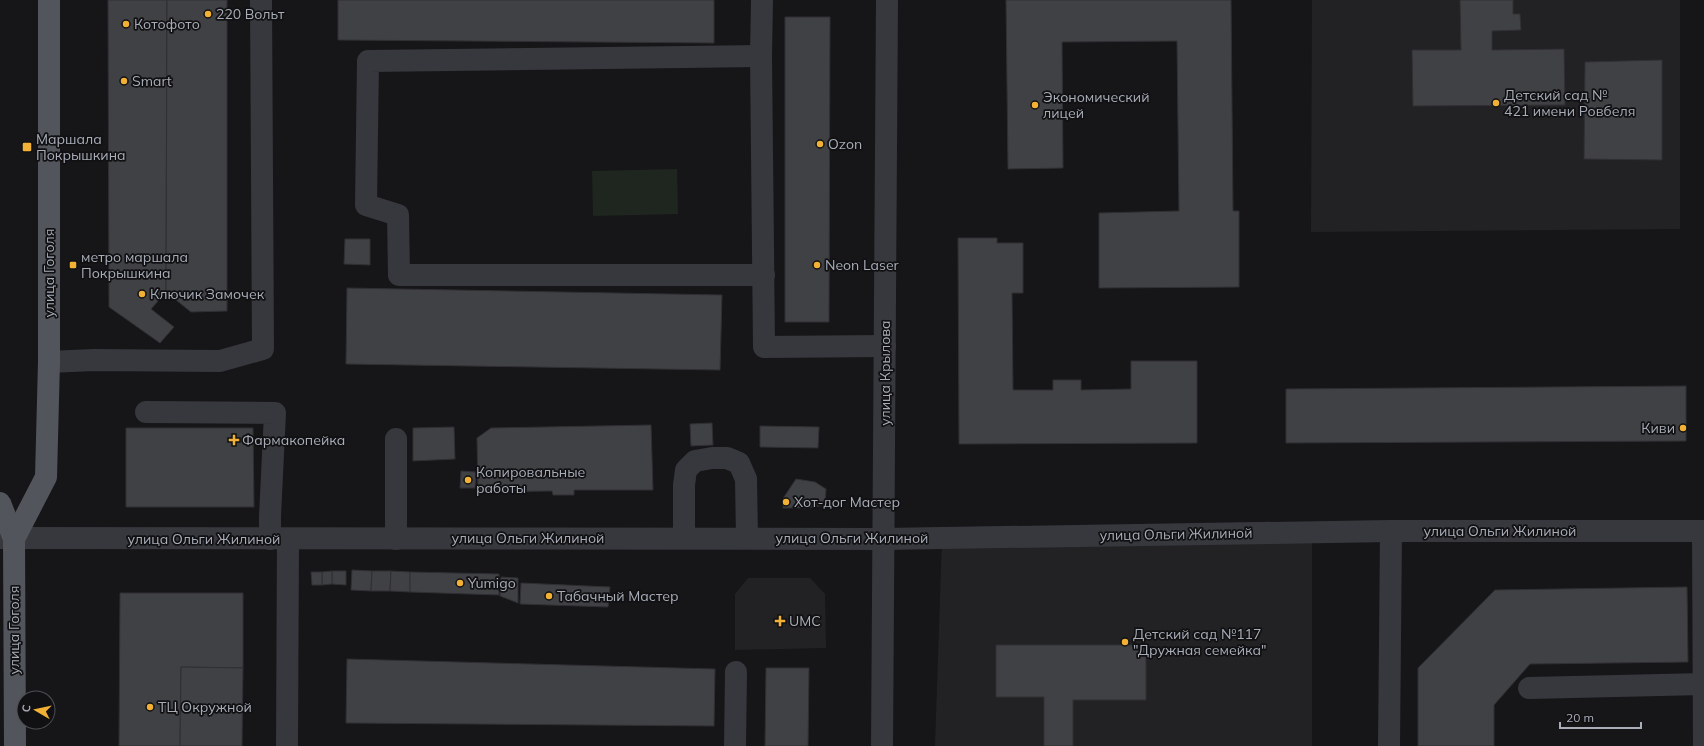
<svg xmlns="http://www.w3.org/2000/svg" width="1704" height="746" font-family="Mulish,sans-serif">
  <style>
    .built { fill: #222225 }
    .green { fill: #1e261f }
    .building { fill: #404145; stroke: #303034 }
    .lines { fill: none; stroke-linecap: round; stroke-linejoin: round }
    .minor { stroke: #37383d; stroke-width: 22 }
    .major { stroke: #53555c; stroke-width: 22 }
    .poi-dot { fill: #f2b134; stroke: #111113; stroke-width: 1.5 }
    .labels { text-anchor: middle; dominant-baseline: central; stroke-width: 3.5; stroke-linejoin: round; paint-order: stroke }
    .poi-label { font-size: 14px; fill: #a8adb8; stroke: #111113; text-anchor: start }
    .street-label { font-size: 14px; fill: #a8adb8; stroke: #111113 }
  </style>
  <rect width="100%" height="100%" fill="#161618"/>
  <!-- built -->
  <g class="built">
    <polygon points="1312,0 1680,0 1680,229 1311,232"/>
    <polygon points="1312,535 1312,746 935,746 942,539"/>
    <polygon points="748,578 810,578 825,594 826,648 735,650 735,594"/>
  </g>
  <!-- green -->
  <polygon class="green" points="677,169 678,214 593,216 592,171"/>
  <!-- building -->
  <g class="building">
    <polygon points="108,0 167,0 166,292 151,309 174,327 160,343 109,307"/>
    <polygon points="167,0 227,0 227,311 191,312 166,292"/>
    <polygon points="338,0 714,0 714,43 338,40"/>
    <polygon points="1006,0 1231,0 1233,211 1239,211 1239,287 1099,288 1099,213 1179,211 1177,41 1062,42 1063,168 1008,169"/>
    <polygon points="1460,0 1513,0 1513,14 1520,14 1521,30 1492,31 1492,50 1564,49 1565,105 1413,106 1412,50 1461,50"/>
    <polygon points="785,17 830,17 829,322 785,322"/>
    <polygon points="1662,60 1662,160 1584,159 1585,62"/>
    <polygon points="958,238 997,238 997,243 1023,243 1023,293 1012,293 1013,390 1053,390 1053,380 1081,380 1081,390 1131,389 1131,361 1197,361 1197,443 959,444"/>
    <polygon points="345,239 370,239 370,265 344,264"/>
    <polygon points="347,288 722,295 720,370 346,364"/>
    <polygon points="1686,386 1686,441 1286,443 1286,389"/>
    <polygon points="712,423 713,445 691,446 690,424"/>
    <polygon points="651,425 653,490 574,490 574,495 553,495 552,491 478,492 477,438 491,428"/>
    <polygon points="760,426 819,427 818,448 760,447"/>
    <polygon points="454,427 455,459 413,461 413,428"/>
    <polygon points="126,428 253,428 254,507 126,507"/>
    <polygon points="461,471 476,472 475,488 460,488"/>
    <polygon points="796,479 815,482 826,489 825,505 807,508 783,508 784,497"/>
    <polygon points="352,570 372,571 371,591 351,590"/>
    <polygon points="332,571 346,571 346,585 332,584"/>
    <polygon points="332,571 332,584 322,585 322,572"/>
    <polygon points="372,571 391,571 390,591 371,591"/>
    <polygon points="391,571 410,572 410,592 390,591"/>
    <polygon points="311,572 322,572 322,585 312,585"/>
    <polygon points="410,572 499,574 499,595 410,592"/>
    <polygon points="501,577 518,578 518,603 500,596"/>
    <polygon points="521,583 610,587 608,607 520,604"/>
    <polygon points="1687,587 1688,662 1530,664 1494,705 1494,746 1418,746 1418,668 1495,590"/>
    <polygon points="120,593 243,593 243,668 181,667 180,746 119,746"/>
    <polygon points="996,645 1146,645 1146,700 1073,700 1073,746 1044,746 1044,697 996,697"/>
    <polygon points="347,659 715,669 714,726 346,723"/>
    <polygon points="181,667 243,668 242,746 180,746"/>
    <polygon points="766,668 809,668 808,746 765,746"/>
  </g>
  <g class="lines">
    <!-- minor -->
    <g class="minor">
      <polyline points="762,0 761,56 764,347 885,346"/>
      <polyline points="761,56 368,61 366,205 398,215 399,275 764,275"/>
      <polyline points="49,362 94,360 220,361 263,349 261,0"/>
      <polyline points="146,412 275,413 270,516 270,539"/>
      <polyline points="396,439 396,539"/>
      <polyline points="1703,531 1704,746"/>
      <polyline points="0,538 883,539 1391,531 1704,531"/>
      <polyline points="684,538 684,485 686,470 695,461 712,458 727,458 739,463 746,479 747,538"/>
      <polyline points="1529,688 1704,684"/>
      <polyline points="287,746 288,539"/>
      <polyline points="735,746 736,672"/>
      <polyline points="882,746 887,0"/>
      <polyline points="1389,746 1391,531"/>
    </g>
    <!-- major -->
    <g class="major">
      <polyline points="0,503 14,539 15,746"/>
      <polyline points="14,539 46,477 49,362 49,0"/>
    </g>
  </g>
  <!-- markers -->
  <g class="poi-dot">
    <circle cx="208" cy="14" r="4"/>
    <circle cx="126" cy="24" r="4"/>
    <circle cx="124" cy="81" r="4"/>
    <circle cx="1496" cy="103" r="4"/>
    <circle cx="1035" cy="105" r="4"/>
    <circle cx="820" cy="144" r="4"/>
    <rect x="22" y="142" width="10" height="10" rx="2"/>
    <rect x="69" y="261" width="8" height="8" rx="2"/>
    <circle cx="817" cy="265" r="4"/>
    <circle cx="142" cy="294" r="4"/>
    <circle cx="1683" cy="428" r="4"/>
    <path d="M232 434h4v4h4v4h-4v4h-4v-4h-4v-4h4z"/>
    <circle cx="468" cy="480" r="4"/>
    <circle cx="786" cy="502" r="4"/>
    <circle cx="460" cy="583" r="4"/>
    <circle cx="549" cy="596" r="4"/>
    <path d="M778 615h4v4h4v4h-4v4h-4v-4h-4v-4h4z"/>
    <circle cx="1125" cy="642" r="4"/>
    <circle cx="150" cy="707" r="4"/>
  </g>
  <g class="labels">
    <!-- poi labels -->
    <g class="poi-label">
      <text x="216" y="14">220 Вольт</text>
      <text x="134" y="24">Котофото</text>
      <text x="132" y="81">Smart</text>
      <text x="1504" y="95">Детский сад №<tspan x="1504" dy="16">421 имени Ровбеля</tspan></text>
      <text x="1043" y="97">Экономический<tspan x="1043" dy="16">лицей</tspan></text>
      <text x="36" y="139">Маршала<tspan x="36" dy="16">Покрышкина</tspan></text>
      <text x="828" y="144">Ozon</text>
      <text x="81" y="257">метро маршала<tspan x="81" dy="16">Покрышкина</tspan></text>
      <text x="825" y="265">Neon Laser</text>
      <text x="150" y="294">Ключик Замочек</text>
      <text x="1675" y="428" text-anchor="end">Киви</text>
      <text x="242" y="440">Фармакопейка</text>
      <text x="476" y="472">Копировальные<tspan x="476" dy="16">работы</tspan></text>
      <text x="794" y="502">Хот-дог Мастер</text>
      <text x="468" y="583">Yumigo</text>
      <text x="557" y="596">Табачный Мастер</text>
      <text x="789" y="621">UMC</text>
      <text x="1133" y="634">Детский сад №117<tspan x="1133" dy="16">"Дружная семейка"</tspan></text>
      <text x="158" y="707">ТЦ Окружной</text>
    </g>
    <!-- street labels -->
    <g class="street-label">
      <text transform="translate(49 273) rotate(-90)">улица Гоголя</text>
      <text transform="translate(885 373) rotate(-90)">улица Крылова</text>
      <text x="1500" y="531">улица Ольги Жилиной</text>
      <text transform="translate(1176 534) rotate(-1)">улица Ольги Жилиной</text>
      <text x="528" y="538">улица Ольги Жилиной</text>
      <text x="852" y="538">улица Ольги Жилиной</text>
      <text x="204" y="539">улица Ольги Жилиной</text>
      <text transform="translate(14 630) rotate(-90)">улица Гоголя</text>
    </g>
  </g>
  <!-- north arrow -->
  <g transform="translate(36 710) rotate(279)"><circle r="19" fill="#111113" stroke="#4d4f55"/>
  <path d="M0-3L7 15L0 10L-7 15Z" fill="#f2b134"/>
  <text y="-6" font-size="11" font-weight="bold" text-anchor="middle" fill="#a8adb8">С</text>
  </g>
  <!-- scale -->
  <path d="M1560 722v6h81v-6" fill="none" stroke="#a8adb8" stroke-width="2"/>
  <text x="1566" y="722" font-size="12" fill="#a8adb8" stroke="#111113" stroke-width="3" paint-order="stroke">20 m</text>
</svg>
